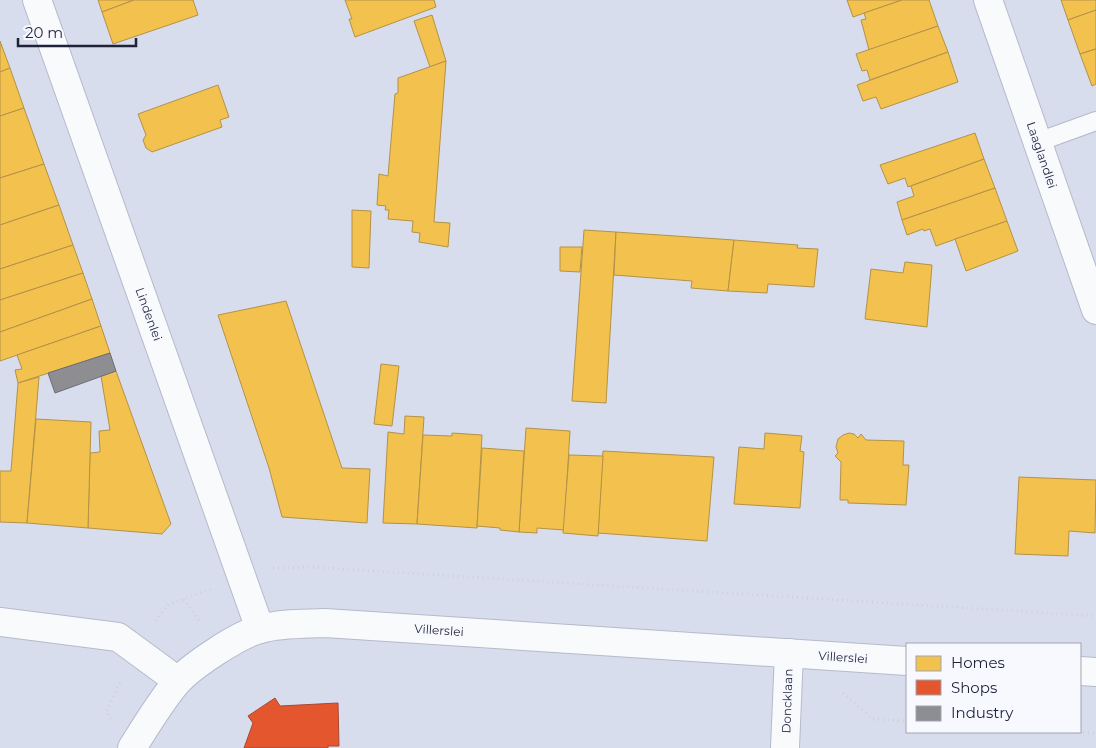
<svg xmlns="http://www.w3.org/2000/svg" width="1096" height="748" font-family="Montserrat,sans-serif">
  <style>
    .homes { fill: #f2c14e; stroke: #b39247 }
    .shops { fill: #e4572e; stroke: #a94731 }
    .industry { fill: #8d8d92; stroke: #6c6d77 }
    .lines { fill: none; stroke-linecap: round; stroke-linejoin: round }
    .service-casing { stroke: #b5bacb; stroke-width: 20 }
    .minor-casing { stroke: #b5bacb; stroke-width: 30 }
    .tertiary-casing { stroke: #b5bacb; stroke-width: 30 }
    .path { stroke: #d0d1d6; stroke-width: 3; stroke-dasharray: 1 4; stroke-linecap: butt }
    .service { stroke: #f9fafc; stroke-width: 18 }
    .minor { stroke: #f9fafc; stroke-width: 28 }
    .tertiary { stroke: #f9fafc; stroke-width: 28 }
    .labels { text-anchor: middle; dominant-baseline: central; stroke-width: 5; stroke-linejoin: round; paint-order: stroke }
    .street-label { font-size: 12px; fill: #1f2338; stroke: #f8f9ff }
  </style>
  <rect width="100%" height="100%" fill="#d8ddee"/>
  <!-- homes -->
  <g class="homes">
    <polygon points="98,0 134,0 102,12"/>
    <polygon points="134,0 193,0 198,15 113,44 102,12"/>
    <polygon points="345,0 434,0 436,7 355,37 349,19 352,19"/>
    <polygon points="847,0 902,0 853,17"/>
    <polygon points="902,0 929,0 938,26 869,50 861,20 866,19 864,13"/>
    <polygon points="1061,0 1096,0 1096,10 1068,20"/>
    <polygon points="1096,10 1096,49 1080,54 1068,20"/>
    <polygon points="432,15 446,61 430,67 414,21"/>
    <polygon points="938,26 948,52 870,80 867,70 862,71 856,54"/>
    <polygon points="0,41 10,68 0,72"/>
    <polygon points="1096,49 1096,84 1092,86 1080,54"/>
    <polygon points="948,52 958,82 881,109 876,97 863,101 857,85"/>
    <polygon points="446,61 434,222 450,223 448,247 419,242 420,233 412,232 413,221 388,219 389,210 385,210 386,206 377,205 379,174 388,176 395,94 398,93 398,78"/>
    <polygon points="10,68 24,108 0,116 0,72"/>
    <polygon points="218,85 229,117 220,120 222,127 152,152 146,148 143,140 146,135 138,114"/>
    <polygon points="24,108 44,164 0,178 0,116"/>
    <polygon points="975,133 984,159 908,187 905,178 888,184 880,165"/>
    <polygon points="984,159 995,188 902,220 897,202 914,196 911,186"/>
    <polygon points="44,164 59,205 0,225 0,178"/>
    <polygon points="995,188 1007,221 936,246 930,229 924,231 923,229 907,235 902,220"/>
    <polygon points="59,205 73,245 0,269 0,225"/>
    <polygon points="352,210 371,211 369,268 352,267"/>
    <polygon points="1007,221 1018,251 966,271 955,239"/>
    <polygon points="584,230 616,232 606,403 572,401"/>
    <polygon points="616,232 734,240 728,291 691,288 692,281 614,275"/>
    <polygon points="734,240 798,245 797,248 818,249 814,287 768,284 767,293 728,291"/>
    <polygon points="73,245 83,273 0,300 0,269"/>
    <polygon points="560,247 582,247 580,272 560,271"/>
    <polygon points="905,262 932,265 927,327 865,319 871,269 903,273"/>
    <polygon points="83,273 92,299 0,332 0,300"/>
    <polygon points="92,299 101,326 0,361 0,332"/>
    <polygon points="286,301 342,468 370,469 367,523 282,517 269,468 218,315"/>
    <polygon points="101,326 110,353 18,383 15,370 22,369 17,355"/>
    <polygon points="381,364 399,366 392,426 374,424"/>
    <polygon points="116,371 171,524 162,534 88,528 90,453 100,452 99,431 110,430 101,376"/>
    <polygon points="39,377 27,523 0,522 0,471 11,471 18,383"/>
    <polygon points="405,416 424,417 417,524 383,523 388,432 404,434"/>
    <polygon points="36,419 91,422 88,528 27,523"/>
    <polygon points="526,428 570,431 564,530 537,528 537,533 519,532"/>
    <polygon points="452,433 482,435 477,528 417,524 423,435 452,436"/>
    <polygon points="765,433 802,436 800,451 804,452 800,508 734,504 739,447 764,449"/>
    <polygon points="849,433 854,434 858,438 861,434 866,440 904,441 903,465 909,465 906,505 848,503 848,500 840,500 841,462 835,456 838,453 836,447 838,439 843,435"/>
    <polygon points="482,448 524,451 519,532 500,530 500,528 477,526"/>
    <polygon points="603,451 714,457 707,541 598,533"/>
    <polygon points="569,455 603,456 598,536 563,533"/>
    <polygon points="1019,477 1096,480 1095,533 1069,531 1068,556 1015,554"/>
  </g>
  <!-- shops -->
  <polygon class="shops" points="275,698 280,706 338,703 339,746 328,746 328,748 244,748 253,723 248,716"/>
  <!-- industry -->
  <polygon class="industry" points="110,353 116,371 55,393 48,373"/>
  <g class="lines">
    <defs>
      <polyline id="service" points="1038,142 1096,121"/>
      <g id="minor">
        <polyline points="37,0 260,629"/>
        <polyline points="988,0 1096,310"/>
        <polyline points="0,622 118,637 178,681"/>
        <polyline points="785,748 789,653"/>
      </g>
      <g id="tertiary">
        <polyline points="1080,671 1096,672"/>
        <path d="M132 748C146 726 160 702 177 682 193 665 238 635 260 629 281 623 304 624 325 623L907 661"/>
      </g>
    </defs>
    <!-- service casing -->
    <use href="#service" class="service-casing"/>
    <!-- minor casing -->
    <use href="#minor" class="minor-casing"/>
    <!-- tertiary casing -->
    <use href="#tertiary" class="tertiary-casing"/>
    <!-- path -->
    <g class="path">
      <polyline points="273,568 309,567 1096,616"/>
      <polyline points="184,599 199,621"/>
      <polyline points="156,621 167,605 211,589"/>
      <polyline points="843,693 872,719 907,721"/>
      <polyline points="111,719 106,711 121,681"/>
      <polyline points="1073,732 1096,733"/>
    </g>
    <!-- service -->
    <use href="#service" class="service"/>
    <!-- minor -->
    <use href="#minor" class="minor"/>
    <!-- tertiary -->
    <use href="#tertiary" class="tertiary"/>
  </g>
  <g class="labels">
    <!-- street labels -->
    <g class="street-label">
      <text transform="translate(1042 155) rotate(71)">Laaglandlei</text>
      <text transform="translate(149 314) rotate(70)">Lindenlei</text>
      <text transform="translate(439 630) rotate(4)">Villerslei</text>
      <text transform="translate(843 657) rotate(4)">Villerslei</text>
      <text transform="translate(787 701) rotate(-88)">Doncklaan</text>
    </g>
  </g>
  <!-- legend -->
  <rect x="906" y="643" width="175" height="90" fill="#f8f9ff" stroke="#a1a3af"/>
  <rect x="916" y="656" width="25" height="15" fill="#f2c14e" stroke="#a1a3af"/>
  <text x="951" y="668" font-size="15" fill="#1f2338">Homes</text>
  <rect x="916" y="680" width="25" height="15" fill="#e4572e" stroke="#a1a3af"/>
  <text x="951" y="693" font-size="15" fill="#1f2338">Shops</text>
  <rect x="916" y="706" width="25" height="15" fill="#8d8d92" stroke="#a1a3af"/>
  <text x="951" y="718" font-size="15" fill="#1f2338">Industry</text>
  <!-- scale -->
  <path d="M18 38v8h118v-8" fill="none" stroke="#1f2338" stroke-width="2.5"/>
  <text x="25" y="38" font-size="15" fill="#1f2338" stroke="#f8f9ff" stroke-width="4" paint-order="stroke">20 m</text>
</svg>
